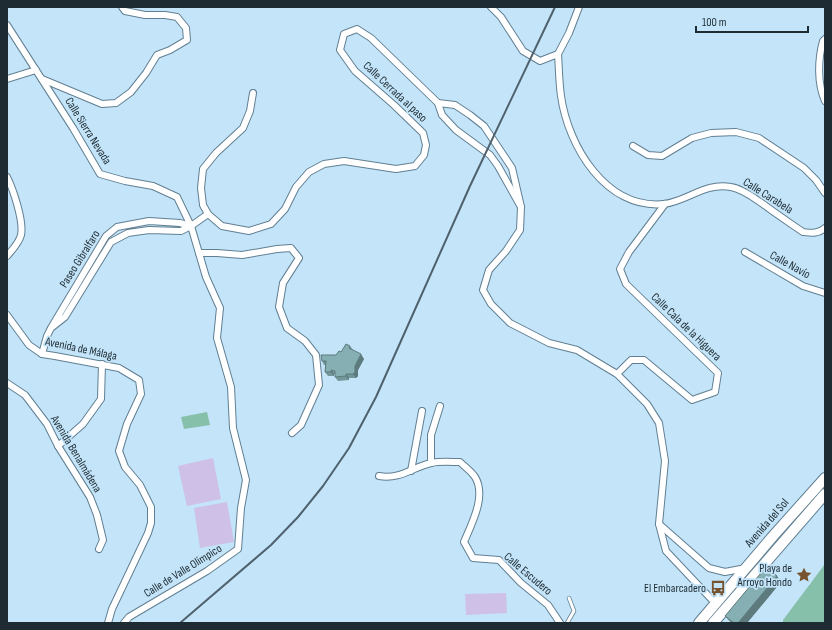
<svg xmlns="http://www.w3.org/2000/svg" width="832" height="630" font-family="'Sofia Sans Condensed',sans-serif">
  <style>
    .green { fill: #cfc0e8 }
    .water { fill: #87c0aa }
    .lines { fill: none; stroke-linecap: round; stroke-linejoin: round }
    .lane-casing { stroke: #617f92; stroke-width: 4.5 }
    .street-casing { stroke: #617f92; stroke-width: 8 }
    .primary-casing { stroke: #617f92; stroke-width: 12 }
    .lane { stroke: #fff; stroke-width: 3 }
    .street { stroke: #fff; stroke-width: 6 }
    .primary { stroke: #fff; stroke-width: 10 }
    .rail { stroke: #4f616d; stroke-width: 2 }
    .wall { fill: #729699 }
    .shaded-wall { fill: #5d7a7d }
    .building { fill: #85afb2; stroke: #5d7a7d }
    .labels { text-anchor: middle; dominant-baseline: central; stroke-width: 3.5; stroke-linejoin: round; paint-order: stroke }
    .street-label { font-size: 12px; fill: #1e2b32; stroke: #c3e4f9 }
    .poi-label { font-size: 12px; fill: #1e2b32; stroke: #c3e4f9; text-anchor: end }
  </style>
  <rect width="100%" height="100%" fill="#c3e4f9"/>
  <!-- green -->
  <g class="green">
    <polygon points="213,458 221,499 187,506 178,466"/>
    <polygon points="227,502 234,542 200,548 194,508"/>
    <polygon points="506,593 507,613 466,615 465,594"/>
  </g>
  <!-- water -->
  <g class="water">
    <polygon points="207,412 210,425 184,429 181,417"/>
    <polygon points="825,564 825,623 783,623 783,620"/>
  </g>
  <g class="lines">
    <defs>
      <polyline id="lane" points="567,623 574,611 569,598"/>
      <g id="street">
        <polyline points="491,7 501,17 523,51 540,61 558,54"/>
        <polyline points="7,25 73,128 100,174 125,181 153,186 177,197 191,226 206,277 220,308 217,338 231,387 233,428 246,480 241,508 238,549 207,571 129,617 124,623"/>
        <path d="M825 39 823 41C818 59 817 83 825 101"/>
        <path d="M558 54C559 68 559 82 561 96 568 146 606 210 664 204 688 201 705 182 731 187 743 189 754 198 763 204 776 214 790 223 803 232 812 233 818 234 825 228"/>
        <polyline points="558,54 569,33 579,7"/>
        <polyline points="7,79 36,70"/>
        <polyline points="42,79 102,104 116,103 131,92 146,73 157,55 170,50 187,40 186,28 177,17 165,15 145,15 125,11 122,7"/>
        <polyline points="253,93 250,111 243,128 216,153 203,169 201,188 203,205 208,214 222,226 249,231 271,224 285,209 296,187 309,172 324,164 344,161 396,169 415,166 424,155 426,145 423,133 394,105 355,71 340,50 344,34 357,29 371,38 438,103 442,115 456,130 490,155 498,166 521,207"/>
        <polyline points="438,103 455,105 470,115 484,126 512,168 521,207 520,230 506,251 489,270 483,290 491,304 510,323 549,343 577,350 617,374 647,404 659,423 665,461 659,524 666,551 715,603"/>
        <polyline points="633,146 648,155 662,156 692,138 711,133 736,132 759,138 804,168 816,180 825,193"/>
        <path d="M7 177C13 189 24 221 21 235 19 243 13 249 7 256"/>
        <polyline points="191,226 208,214"/>
        <polyline points="745,252 803,286 825,293"/>
        <polyline points="199,253 217,253 242,255 277,249 291,248 299,258 283,283 279,307 287,328 305,341 316,355 319,385 301,425 292,433"/>
        <polyline points="7,315 29,345 42,354 55,356 119,368 139,380 141,394 127,424 119,451 125,467 140,485 151,507 151,523 148,533 112,609 108,623"/>
        <polyline points="42,354 47,336 51,328 106,236 117,227 149,221 180,223 191,226 181,231 149,230 128,233 111,242 65,317 51,328"/>
        <polyline points="617,374 631,360 644,360 692,400 715,392 718,373 626,284 620,269 629,252 665,204"/>
        <polyline points="7,383 25,395 47,424 58,446 90,497 97,515 103,540 99,549"/>
        <polyline points="58,446 83,424 101,399 102,364"/>
        <polyline points="431,463 431,435 440,406"/>
        <polyline points="411,471 422,411"/>
        <path d="M379 476C400 480 413 467 431 463 440 461 451 462 460 462 465 467 472 472 475 477 487 496 471 525 464 542L473 558 499 560 521 583 548 605 560 623"/>
        <polyline points="659,524 709,568 725,572 746,568"/>
      </g>
      <g id="primary">
        <polyline points="699,623 774,535 825,478"/>
        <polyline points="713,623 825,494"/>
      </g>
    </defs>
    <!-- lane casing -->
    <use href="#lane" class="lane-casing"/>
    <!-- street casing -->
    <use href="#street" class="street-casing"/>
    <!-- primary casing -->
    <use href="#primary" class="primary-casing"/>
    <!-- lane -->
    <use href="#lane" class="lane"/>
    <!-- street -->
    <use href="#street" class="street"/>
    <!-- primary -->
    <use href="#primary" class="primary"/>
    <!-- rail -->
    <polyline class="rail" points="180,623 271,545 298,517 323,486 349,448 376,397 470,186 555,7"/>
  </g>
  <!-- wall -->
  <g class="wall">
    <polygon points="350,346 353,350 364,359 358,370 358,376 356,378 349,378 349,380 338,381 335,377 335,374 334,374 334,376 328,376 325,372 325,365 324,365 322,361 336,355"/>
    <polygon points="781,582 747,623 731,623 725,616"/>
  </g>
  <!-- shaded-wall -->
  <g class="shaded-wall">
    <polygon points="361,354 364,359 358,370 358,376 356,378 353,374 355,366"/>
    <polygon points="331,370 334,374 334,376 331,372"/>
    <polygon points="346,374 349,378 349,380 346,376"/>
    <polygon points="777,576 781,582 747,623 738,623"/>
  </g>
  <!-- building -->
  <g class="building">
    <polygon points="346,344 350,346 349,348 361,354 355,366 355,372 353,374 346,374 346,376 335,377 335,371 331,370 331,372 325,372 326,361 322,361 321,355 336,355 339,351 341,352"/>
    <polygon points="766,567 777,576 738,623 734,623 725,616"/>
  </g>
  <!-- icons -->
  <defs>
    <symbol id="sight-bare" viewBox="-9 -9 18 18"><path d="M0-6L1.8-2.2L6-1.7L2.9 1.2L3.7 5.4L0 3.3L-3.7 5.4L-2.9 1.2L-6-1.7L-1.8-2.2Z" fill="#77542d" stroke="#c3e4f9" stroke-width="2.5" paint-order="stroke"/></symbol>
    <symbol id="bus-bare" viewBox="-9 -9 18 18"><path d="M-5-6H5V4H4V6H2V4H-2V6H-4V4H-5ZM-3.5-4V0h7V-4ZM-3.5 1.2v1.5H-2V1.2ZM2 1.2v1.5H3.5V1.2Z" fill="#77542d" stroke="#c3e4f9" stroke-width="2.5" paint-order="stroke"/></symbol>
  </defs>
  <g fill-rule="evenodd">
    <use href="#sight-bare" x="793" y="564" width="22" height="22"/>
    <use href="#bus-bare" x="707" y="577" width="22" height="22"/>
  </g>
  <g class="labels">
    <!-- street labels -->
    <g class="street-label">
      <text transform="translate(395 92) rotate(43)">Calle Cerrada al paso</text>
      <text transform="translate(88 131) rotate(58)">Calle Sierra Nevada</text>
      <text transform="translate(768 196) rotate(32)">Calle Carabela</text>
      <text transform="translate(80 259) rotate(-58)">Paseo Gibralfaro</text>
      <text transform="translate(790 265) rotate(29)">Calle Navío</text>
      <text transform="translate(686 327) rotate(44)">Calle Cala de la Higuera</text>
      <text transform="translate(81 349) rotate(12)">Avenida de Málaga</text>
      <text transform="translate(76 454) rotate(59)">Avenida Benalmádena</text>
      <text transform="translate(767 523) rotate(-49)">Avenida del Sol</text>
      <text transform="translate(183 571) rotate(-32)">Calle de Valle Olímpico</text>
      <text transform="translate(528 574) rotate(40)">Calle Escudero</text>
    </g>
    <!-- poi labels -->
    <g class="poi-label">
      <text x="792" y="568">Playa de<tspan x="792" dy="14">Arroyo Hondo</tspan></text>
      <text x="706" y="588">El Embarcadero</text>
    </g>
  </g>
  <!-- border -->
  <rect width="832" height="630" fill="none" stroke="#1e2b32" stroke-width="16"/>
  <!-- scale -->
  <path d="M696 26v6h112v-6" fill="none" stroke="#1e2b32" stroke-width="2"/>
  <text x="702" y="26" font-size="12" fill="#1e2b32" stroke="#c3e4f9" stroke-width="3" paint-order="stroke">100 m</text>
</svg>
